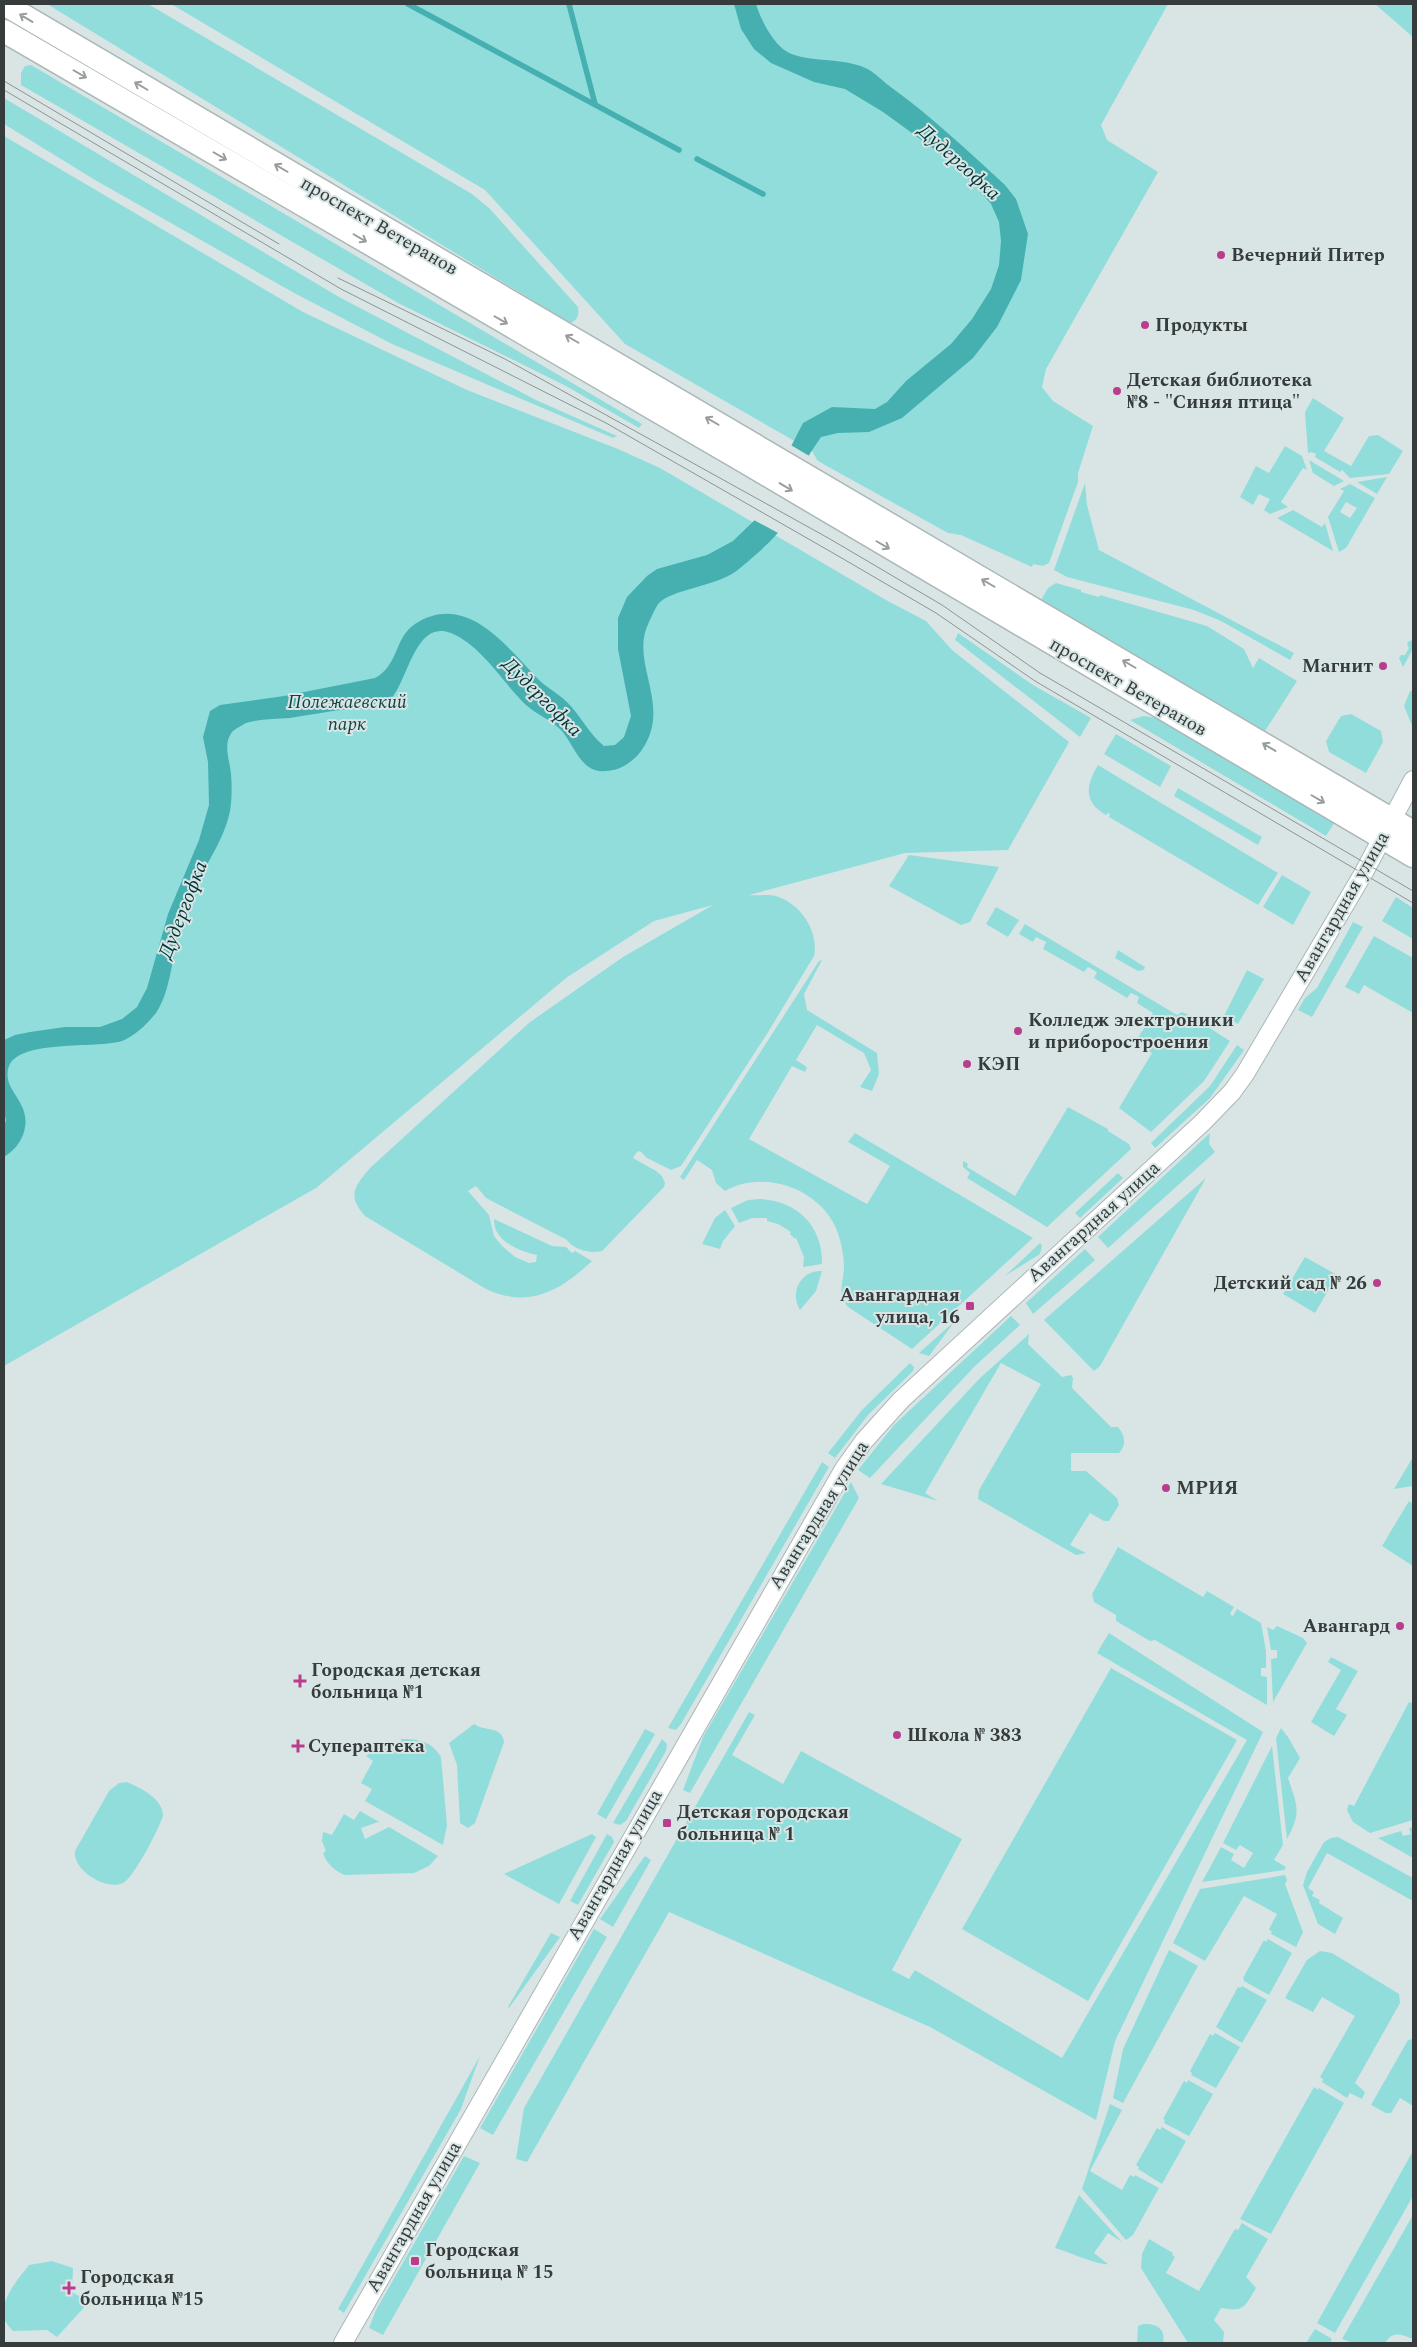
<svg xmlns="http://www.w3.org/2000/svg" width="1417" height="2347" font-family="Spectral,serif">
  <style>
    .green { fill: #91dddc; fill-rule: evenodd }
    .water { fill: #46b0b0 }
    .pier { fill: #d9e5e5 }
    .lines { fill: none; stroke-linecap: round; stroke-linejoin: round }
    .stream { stroke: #46b0b0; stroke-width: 5.5 }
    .minor-casing { stroke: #abb7b7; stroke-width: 20 }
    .major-casing { stroke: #abb7b7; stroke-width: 25 }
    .minor { stroke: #fff; stroke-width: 18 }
    .major { stroke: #fff; stroke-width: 22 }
    .tram { stroke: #8c9494; stroke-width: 1 }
    .oneway { stroke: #9a9d9d }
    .poi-dot { fill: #ba3d8d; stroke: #d9e5e5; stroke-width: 2 }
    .labels { text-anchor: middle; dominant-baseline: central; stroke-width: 4; stroke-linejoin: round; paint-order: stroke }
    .street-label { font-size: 19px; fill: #363b3b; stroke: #d9e5e5 }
    .poi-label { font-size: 19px; font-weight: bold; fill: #363b3b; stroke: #d9e5e5; text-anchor: start }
    .park-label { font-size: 19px; font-style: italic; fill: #124343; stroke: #d9e5e5 }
    .water-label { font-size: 20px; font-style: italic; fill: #003435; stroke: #d9e5e5 }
  </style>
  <rect width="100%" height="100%" fill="#d9e5e5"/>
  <!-- green -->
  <g class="green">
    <path d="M47 4H148L472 194 489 208 578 307C579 315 578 320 570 323Z"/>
    <polygon points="171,4 1168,4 1101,125 1107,140 1158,172 1046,369 1042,387 1053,401 1093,426 1078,473 1078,482 1049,563 1043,566 1033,564 1032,567 961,535 948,533 825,465 817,460 812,451 625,344 485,190"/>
    <polygon points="1375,4 1413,4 1413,37"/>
    <polygon points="31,65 642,424 639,428 566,386 400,304 21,85 21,73 25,66"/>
    <polygon points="4,98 339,297 536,400 617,436 613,438 392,344 296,294 95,180 4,124"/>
    <path d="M4 136 303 312 467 390 618 449 660 468 886 600 926 621 952 650 1069 742 1008 850 905 853 749 895C757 896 767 894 776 896 801 904 819 931 814 956L767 1034 681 1166 671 1170 647 1158 640 1151 637 1152 633 1158 656 1171 662 1176 665 1183 664 1187 602 1251C591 1254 574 1250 567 1240L486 1198 476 1186 468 1191 489 1215 494 1236 502 1246 515 1257 529 1263 536 1262 537 1255C519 1251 493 1241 494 1219L552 1246 566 1247 572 1253 575 1251 592 1261C560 1291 529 1309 486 1289L365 1216C347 1196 354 1187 370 1168L530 1022 623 957 713 905 654 921 566 978 316 1188 4 1366Z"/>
    <polygon points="1313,398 1344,418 1324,451 1351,466 1369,436 1378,435 1403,451 1389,474 1350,478 1342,470 1340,472 1315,457 1316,454 1311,452 1308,453 1305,412"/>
    <polygon points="1285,446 1302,456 1307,470 1303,468 1281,502 1288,507 1270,514 1264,510 1270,499 1259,494 1253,505 1240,497 1256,466 1269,473"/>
    <polygon points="1309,460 1344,481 1334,486 1313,473"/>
    <polygon points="1387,477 1377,494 1357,482"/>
    <polygon points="1085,483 1087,505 1099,550 1294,653 1290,660 1221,621 1194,610 1067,577 1054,570"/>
    <path d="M1350 484 1375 498 1346 548 1339 552 1328 517 1344 491 1340 489ZM1346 502 1357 508 1350 518 1340 512Z"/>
    <polygon points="1293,510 1322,527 1325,523 1333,551 1277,518"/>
    <polygon points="1056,583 1081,590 1081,592 1099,597 1100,595 1207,626 1244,649 1253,668 1259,658 1297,681 1265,731 1041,600 1048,588"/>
    <polygon points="958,633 1033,685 1091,718 1080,737 955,640"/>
    <polygon points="1413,640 1413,649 1403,667 1399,658 1401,655 1405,655 1409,648 1407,644 1409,641"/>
    <polygon points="1410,691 1413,691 1413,728 1404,706"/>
    <polygon points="1351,714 1381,731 1383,742 1366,773 1329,752 1326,741 1341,716"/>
    <polygon points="1143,716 1158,718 1335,822 1326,836 1130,720"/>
    <polygon points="1116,734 1171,766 1160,787 1104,754"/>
    <path d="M1098 765 1278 873 1258 905 1109 817 1110 814 1108 813 1106 815C1083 802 1086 785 1098 765Z"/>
    <polygon points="1178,788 1262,837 1258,845 1174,796"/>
    <polygon points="909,855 999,867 970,922 961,925 889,886"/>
    <polygon points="1282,875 1311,892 1293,925 1263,907"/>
    <polygon points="1396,897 1413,908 1413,939 1382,921"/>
    <polygon points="996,907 1019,920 1008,937 986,924"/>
    <polygon points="1353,922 1363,927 1312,1017 1298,1010 1305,998 1317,988"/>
    <polygon points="1025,924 1177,1015 1182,1012 1189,1015 1230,1041 1204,1081 1151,1132 1119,1108 1152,1053 1135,1043 1153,1013 1137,1003 1139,997 1131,993 1127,998 1094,978 1097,972 1088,967 1084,972 1043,949 1046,942 1036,937 1033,942 1019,934"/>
    <polygon points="1374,936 1413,958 1413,1013 1364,985 1359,994 1345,987"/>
    <polygon points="1118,950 1145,967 1144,970 1138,971 1115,958"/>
    <path d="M822 960 804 994 807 1010 877 1053 879 1074 872 1091 860 1087 871 1070 864 1053 817 1025 796 1060 807 1067 805 1072 792 1066 749 1139 867 1204 890 1166 848 1142 855 1133 1033 1238 912 1349 848 1307C836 1292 844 1283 844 1267 844 1258 842 1248 840 1240 829 1192 767 1167 725 1191L716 1183 712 1170 697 1160 684 1180 680 1177 819 961Z"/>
    <polygon points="1247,970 1264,979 1238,1024 1224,1016"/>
    <polygon points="1237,1045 1244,1050 1210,1098 1155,1148 1151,1143 1210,1086"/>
    <polygon points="1068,1107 1108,1129 1108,1131 1129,1144 1131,1149 1047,1227 967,1178 970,1173 963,1167 963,1161 968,1164 967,1167 1015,1196"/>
    <polygon points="1210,1133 1209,1144 1215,1152 1108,1248 1098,1237"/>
    <polygon points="1118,1173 1123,1178 1080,1218 1075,1213"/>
    <polygon points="1206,1178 1100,1366 1094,1371 1044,1320"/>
    <path d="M759 1199C797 1200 823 1226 822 1264L803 1267 804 1257 796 1238H794L790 1234 791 1232 778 1224 767 1221V1218H752L739 1223 731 1208 748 1200Z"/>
    <polygon points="725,1210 735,1226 723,1241 720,1249 702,1244 715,1218"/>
    <polygon points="1040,1243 1042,1246 1040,1254 1005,1276"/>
    <polygon points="1085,1249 1095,1260 1033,1314 1026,1303"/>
    <polygon points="1305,1257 1337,1275 1315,1313 1283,1294"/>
    <path d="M822 1271 816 1291 800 1310C789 1292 801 1270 822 1271Z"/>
    <polygon points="1011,1316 1020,1325 974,1367 870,1478 858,1470 894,1425"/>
    <polygon points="955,1321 929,1356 919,1353"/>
    <path d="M1029 1334 1028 1344 1062 1377 1071 1375 1073 1378 1072 1388 1111 1427H1118C1125 1435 1127 1445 1119 1453H1071V1471H1086L1117 1498 1119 1505 1109 1521H1104L1090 1513 1070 1545 1086 1553 1076 1555 978 1499 979 1490 1041 1384 1001 1363 925 1493 938 1501 881 1484 980 1378Z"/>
    <polygon points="910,1363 914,1367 913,1371 868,1415 835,1458 828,1453 862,1410"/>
    <polygon points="1413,1457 1413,1486 1394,1489"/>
    <polygon points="822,1462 829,1467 681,1724 676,1730 668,1728"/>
    <polygon points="851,1482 859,1498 690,1793 683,1790 703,1737"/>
    <polygon points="1409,1501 1413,1504 1413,1566 1382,1546"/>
    <polygon points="1118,1547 1203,1597 1207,1591 1234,1607 1230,1614 1233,1616 1237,1609 1261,1623 1266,1651 1266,1668 1261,1668 1261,1676 1267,1677 1267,1705 1155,1640 1150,1641 1116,1621 1116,1615 1094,1602 1092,1594"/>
    <polygon points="1277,1626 1303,1638 1307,1643 1273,1702 1271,1659 1277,1658 1277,1650 1271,1650 1267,1627 1273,1630"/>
    <polygon points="1109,1633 1263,1732 1115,2041 1096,2120 930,2027 669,1912 527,2162 516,2159 524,2108 749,1712 755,1715 732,1755 783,1784 801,1751 962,1839 892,1970 909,1979 915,1970 1062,2058 1247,1740 1097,1653"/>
    <polygon points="1331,1657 1358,1671 1336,1709 1347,1715 1334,1736 1311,1722 1341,1670 1328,1662"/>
    <polygon points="1111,1668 1237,1740 1088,2001 962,1929"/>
    <polygon points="1409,1702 1413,1704 1413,1820 1370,1833 1353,1822 1347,1810 1349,1804 1354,1806"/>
    <path d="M474 1724C484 1732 502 1725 504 1742L475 1823 468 1828 460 1823 457 1765 449 1743Z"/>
    <path d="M1281 1728 1288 1737 1300 1758 1288 1778C1297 1805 1302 1812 1287 1839L1276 1738Z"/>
    <polygon points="645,1729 655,1734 606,1819 597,1814"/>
    <path d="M401 1739C418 1739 432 1741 441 1757L447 1825 443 1845 365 1801 372 1789 361 1783 373 1761 366 1756 380 1747 401 1742Z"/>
    <polygon points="662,1739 667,1744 666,1751 626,1821 620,1825 613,1823"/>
    <polygon points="1272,1746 1283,1845 1274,1860 1286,1867 1284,1870 1202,1882 1221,1847 1234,1854 1231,1860 1244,1868 1253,1853 1240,1845 1236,1850 1223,1843"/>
    <path d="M127 1782C141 1788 163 1799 163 1816 159 1829 134 1877 123 1883 106 1891 72 1870 75 1851L109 1791 119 1783Z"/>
    <path d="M360 1811 381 1823 378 1822 361 1828 365 1839 389 1827 438 1856 429 1866 414 1873 344 1875C334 1870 327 1864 323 1853L326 1851 322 1841 323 1832 332 1835 344 1814 354 1820Z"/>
    <polygon points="1413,1827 1413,1858 1378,1838 1401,1831 1403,1836 1411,1834 1409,1828"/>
    <polygon points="592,1834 596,1837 559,1904 504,1874"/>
    <polygon points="607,1834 612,1837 614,1842 578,1905 570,1901"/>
    <polygon points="1338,1837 1413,1878 1413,1901 1327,1853 1308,1888 1314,1892 1312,1896 1320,1900 1319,1903 1343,1918 1335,1934 1318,1924 1303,1885 1307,1872 1324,1842 1331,1838"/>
    <polygon points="645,1856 651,1860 613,1927 600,1919"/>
    <polygon points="1285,1875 1287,1880 1285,1884 1303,1932 1296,1947 1271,1934 1272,1932 1269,1929 1277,1914 1244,1896 1205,1961 1173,1943 1200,1889"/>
    <polygon points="594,1929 607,1937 493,2135 480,2128"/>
    <polygon points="551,1933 560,1937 509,2008 508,2007"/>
    <polygon points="1268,1939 1292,1953 1269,1995 1244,1981 1243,1978 1264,1940 1266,1942"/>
    <polygon points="1169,1950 1198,1966 1123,2103 1113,2098 1123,2049"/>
    <polygon points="1320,1951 1332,1953 1399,1994 1400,2003 1355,2083 1365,2092 1362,2099 1350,2093 1347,2098 1322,2082 1323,2079 1320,2077 1355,2016 1322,1997 1313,2012 1285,1998 1307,1960"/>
    <polygon points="1242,1986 1267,2000 1242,2043 1216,2027 1238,1987 1240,1988"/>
    <polygon points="1215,2033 1240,2047 1216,2088 1191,2075 1192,2073 1190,2071 1210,2034 1213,2036"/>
    <polygon points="1413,2039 1413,2106 1400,2098 1391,2113 1386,2113 1371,2105 1408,2040"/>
    <polygon points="480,2056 461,2109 344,2313 338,2309"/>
    <polygon points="1188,2080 1213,2094 1189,2136 1164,2123 1165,2120 1163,2119 1184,2081 1187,2083"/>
    <polygon points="1314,2087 1318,2090 1319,2088 1344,2103 1271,2234 1240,2219"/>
    <polygon points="1110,2104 1122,2110 1090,2171 1122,2190 1130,2175 1134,2177 1135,2175 1159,2188 1133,2235 1126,2240 1082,2189"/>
    <polygon points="1162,2127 1186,2141 1162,2184 1138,2169 1139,2167 1136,2165 1157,2128 1160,2130"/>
    <polygon points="1413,2151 1413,2196 1335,2333 1317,2323"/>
    <polygon points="464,2156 480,2163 383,2335 369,2328 376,2310"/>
    <path d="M1079 2195 1122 2242 1108 2233 1094 2253 1108 2264C1100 2266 1066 2251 1055 2248Z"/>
    <path d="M1413 2215V2339C1403 2336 1394 2329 1385 2343H1353L1342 2339Z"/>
    <path d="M1242 2223 1268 2239 1246 2277 1256 2288C1244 2308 1244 2312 1221 2308L1214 2320 1224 2332 1223 2343H1188L1141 2268 1142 2254 1149 2239 1173 2253 1172 2255 1175 2257 1166 2273 1199 2291 1235 2229 1238 2230Z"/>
    <path d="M52 2261 73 2268 72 2292 89 2302 57 2337 47 2330 13 2331C10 2328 5 2322 4 2318 0 2299 18 2279 29 2265Z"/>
    <path d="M1143 2324C1157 2323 1166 2329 1163 2343H1137L1138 2326Z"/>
    <polygon points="1315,2329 1332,2339 1330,2343 1306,2343"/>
  </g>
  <!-- water -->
  <path class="water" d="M734 4H756C760 18 771 39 783 49 803 65 846 55 871 71 878 76 885 83 892 88 932 117 968 151 1005 185L1016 199 1028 234 1021 280 997 327 973 358 902 418 869 432 838 433 821 437C814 448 806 458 802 469 795 487 792 509 783 526 776 538 747 563 735 572 715 586 671 590 659 603 655 608 652 616 649 622 629 661 670 701 645 745 640 754 633 761 624 766 617 770 604 773 595 770 580 766 572 743 562 731 552 720 537 715 526 705 504 684 481 645 451 633 412 618 408 690 386 703 375 709 361 708 349 709 329 711 310 715 290 718 276 719 259 719 246 723 244 724 234 730 233 731 222 743 230 761 231 774 232 786 232 799 230 811 223 846 198 874 185 906 173 938 174 987 156 1013 147 1024 135 1036 122 1041 95 1049 21 1039 9 1066 0 1092 35 1101 23 1135 19 1145 13 1151 4 1157V1124L6 1121 4 1110V1040L15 1035 30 1032 65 1027H100L122 1019 137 1007 147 988 168 914 199 840 209 805 208 762 203 737 210 711 220 705 284 696 375 678C399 665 394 638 415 624 465 592 504 643 535 676 545 687 558 693 567 702 581 716 589 734 604 746L615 745 624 737 631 716 618 649V618L627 597 647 576 657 569 707 555 733 541 766 509 785 458 803 423 832 407 875 409 887 402 906 381 951 344 972 319 991 289 999 265 1001 241 999 222 991 204 976 186 952 162 883 112 845 89 814 82 771 63 754 49 741 29Z"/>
  <!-- pier -->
  <polygon class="pier" points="789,444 811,457 806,465 796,505 785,527 780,534 752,519 764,507 771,492 776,474"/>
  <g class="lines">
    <!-- stream -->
    <g class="stream">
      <polyline points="408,4 679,150"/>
      <polyline points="569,4 595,104"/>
      <polyline points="697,159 763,194"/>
    </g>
    <defs>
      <polyline id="minor" points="343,2343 844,1469 864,1441 901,1400 1202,1123 1232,1092 1245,1074 1363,874 1413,780"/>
      <g id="major">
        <polyline points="4,4 1413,832"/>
        <polyline points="4,31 745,462 1413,856"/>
      </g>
    </defs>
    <!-- minor casing -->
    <use href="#minor" class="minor-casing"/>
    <!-- major casing -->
    <use href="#major" class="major-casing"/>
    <!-- minor -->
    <use href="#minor" class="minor"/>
    <!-- major -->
    <use href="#major" class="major"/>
    <!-- tram -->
    <g class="tram">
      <polyline points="4,81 279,244"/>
      <polyline points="4,90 341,289 606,423 833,553 936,613 1035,681 1413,903"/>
      <polyline points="338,278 505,359 830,539 942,605 1040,673 1413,891"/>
    </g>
  </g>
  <!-- one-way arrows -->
  <defs><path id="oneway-shaft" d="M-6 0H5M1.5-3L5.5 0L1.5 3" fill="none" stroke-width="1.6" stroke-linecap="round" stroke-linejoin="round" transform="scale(1.25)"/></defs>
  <g class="oneway">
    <use href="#oneway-shaft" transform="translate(26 18) rotate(-149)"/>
    <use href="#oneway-shaft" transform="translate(80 74) rotate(30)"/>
    <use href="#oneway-shaft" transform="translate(141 86) rotate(-150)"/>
    <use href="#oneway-shaft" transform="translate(220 156) rotate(30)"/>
    <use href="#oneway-shaft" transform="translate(281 168) rotate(-150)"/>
    <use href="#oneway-shaft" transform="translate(360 238) rotate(30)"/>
    <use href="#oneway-shaft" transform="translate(501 320) rotate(30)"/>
    <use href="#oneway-shaft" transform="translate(572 339) rotate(-150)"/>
    <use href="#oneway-shaft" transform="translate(712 421) rotate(-150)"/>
    <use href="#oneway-shaft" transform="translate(786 487) rotate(31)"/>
    <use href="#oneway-shaft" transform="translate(883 545) rotate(30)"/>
    <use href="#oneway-shaft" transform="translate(988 583) rotate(-150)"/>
    <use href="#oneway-shaft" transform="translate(1129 664) rotate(-150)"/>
    <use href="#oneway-shaft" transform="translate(1269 747) rotate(-149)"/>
    <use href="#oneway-shaft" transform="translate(1318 799) rotate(30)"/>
  </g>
  <!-- markers -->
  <g class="poi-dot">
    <circle cx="1221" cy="255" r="5"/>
    <circle cx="1145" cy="325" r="5"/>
    <circle cx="1117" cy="391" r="5"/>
    <circle cx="1383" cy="666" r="5"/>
    <circle cx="1018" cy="1031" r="5"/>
    <circle cx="967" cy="1064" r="5"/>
    <circle cx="1377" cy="1283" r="5"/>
    <rect x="965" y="1301" width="10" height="10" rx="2.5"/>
    <circle cx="1166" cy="1488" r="5"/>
    <circle cx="1400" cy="1626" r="5"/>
    <path d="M297.5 1673.5h5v5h5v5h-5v5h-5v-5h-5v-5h5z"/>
    <circle cx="897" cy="1735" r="5"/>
    <path d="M295.5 1738.5h5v5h5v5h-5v5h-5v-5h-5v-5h5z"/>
    <rect x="662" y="1818" width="10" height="10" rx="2.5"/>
    <rect x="410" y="2256" width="10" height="10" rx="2.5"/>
    <path d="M66.5 2280.5h5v5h5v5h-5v5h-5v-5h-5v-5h5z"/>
  </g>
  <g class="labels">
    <!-- street labels -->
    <g class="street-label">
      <text transform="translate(379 226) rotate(30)">проспект Ветеранов</text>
      <text transform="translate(1128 687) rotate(30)">проспект Ветеранов</text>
      <text transform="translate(1342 907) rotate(-60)">Авангардная улица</text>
      <text transform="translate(1094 1222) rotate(-42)">Авангардная улица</text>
      <text transform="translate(819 1515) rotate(-58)">Авангардная улица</text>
      <text transform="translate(615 1865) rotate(-60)">Авангардная улица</text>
      <text transform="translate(414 2217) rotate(-60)">Авангардная улица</text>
    </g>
    <!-- poi labels -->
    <g class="poi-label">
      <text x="1231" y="255">Вечерний Питер</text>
      <text x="1155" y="325">Продукты</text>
      <text x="1127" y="380">Детская библиотека<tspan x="1127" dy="22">№8 - "Синяя птица"</tspan></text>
      <text x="1373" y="666" text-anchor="end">Магнит</text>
      <text x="1028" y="1020">Колледж электроники<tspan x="1028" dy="22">и приборостроения</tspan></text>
      <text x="977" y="1064">КЭП</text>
      <text x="1367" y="1283" text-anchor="end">Детский сад № 26</text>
      <text x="960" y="1295" text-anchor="end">Авангардная<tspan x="960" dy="22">улица, 16</tspan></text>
      <text x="1176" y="1488">МРИЯ</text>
      <text x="1390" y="1626" text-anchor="end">Авангард</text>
      <text x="311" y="1670">Городская детская<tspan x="311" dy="22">больница №1</tspan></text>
      <text x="907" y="1735">Школа № 383</text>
      <text x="308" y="1746">Супераптека</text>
      <text x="677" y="1812">Детская городская<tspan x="677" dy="22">больница № 1</tspan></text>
      <text x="425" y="2250">Городская<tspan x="425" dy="22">больница № 15</tspan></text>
      <text x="80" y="2277">Городская<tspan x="80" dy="22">больница №15</tspan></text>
    </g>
    <!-- park labels -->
    <g class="park-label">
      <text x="347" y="702">Полежаевский<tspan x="347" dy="22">парк</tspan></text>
    </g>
    <!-- water labels -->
    <g class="water-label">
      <text transform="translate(959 162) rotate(42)">Дудергофка</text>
      <text transform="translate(542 697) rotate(45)">Дудергофка</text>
      <text transform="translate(183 910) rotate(-69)">Дудергофка</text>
    </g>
  </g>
  <!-- border -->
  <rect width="1417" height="2347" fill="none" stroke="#363b3b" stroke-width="10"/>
</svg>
